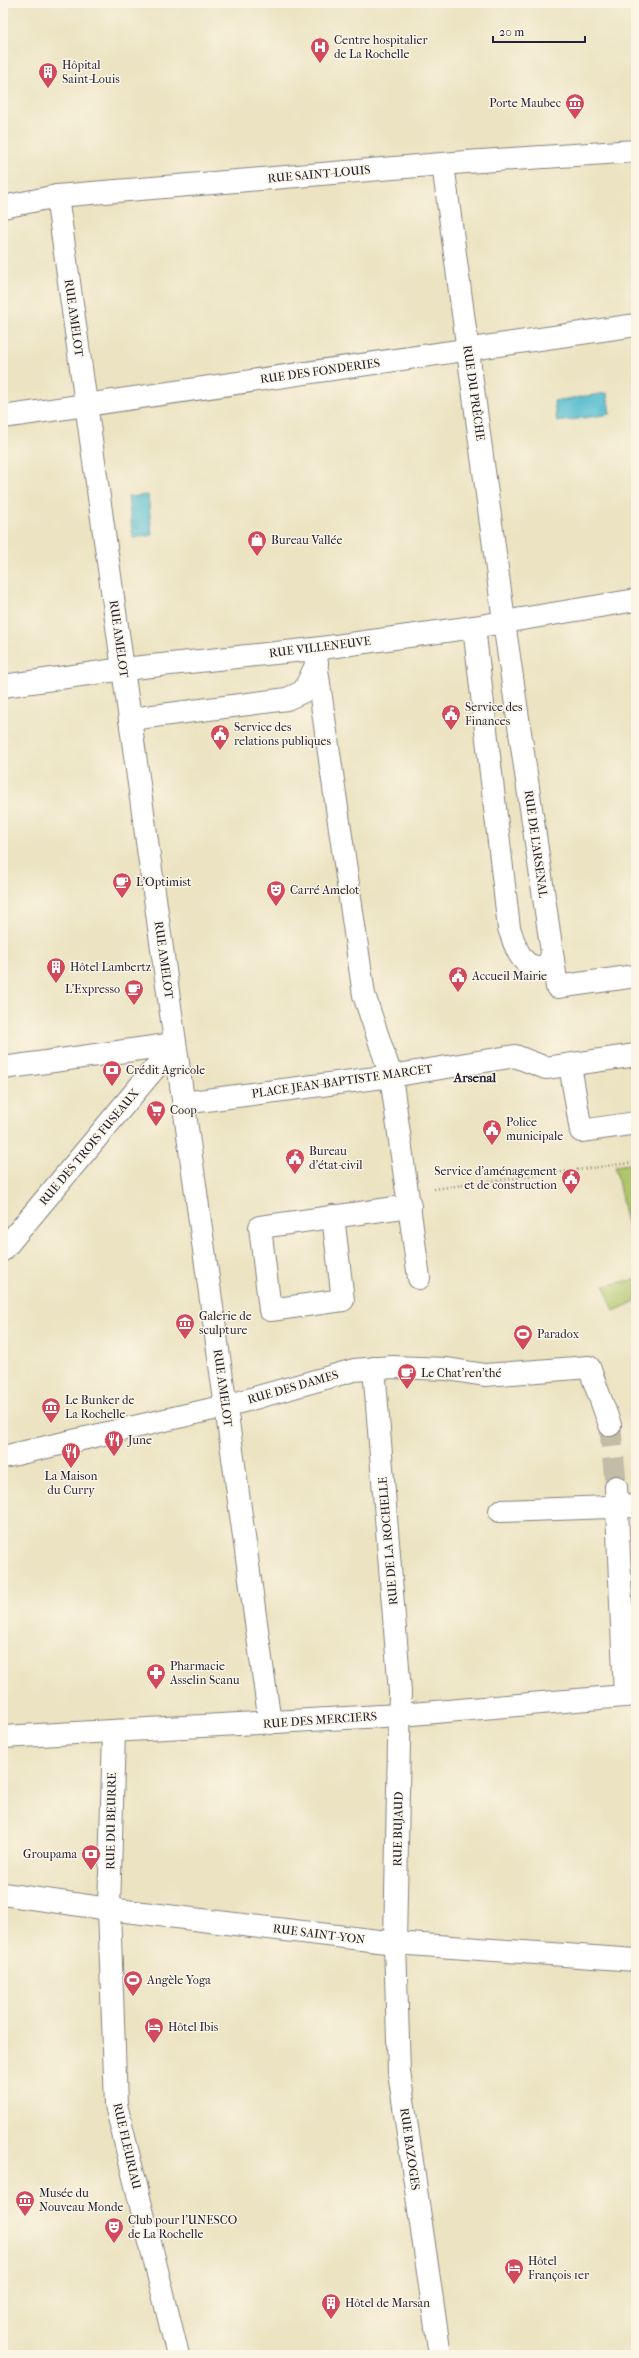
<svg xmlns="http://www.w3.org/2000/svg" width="639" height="2358" font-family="'IM FELL French Canon',serif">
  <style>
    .green { fill: #afc66b; stroke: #687453 }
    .water { fill: #53bccf; stroke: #3a6f85 }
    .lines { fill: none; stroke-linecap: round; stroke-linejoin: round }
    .minor-tunnel { stroke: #c3bca6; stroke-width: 22; stroke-dasharray: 22 11; stroke-linecap: butt }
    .minor-casing { stroke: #86827e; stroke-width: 24 }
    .path { stroke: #86827e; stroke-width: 2.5; stroke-dasharray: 1 3; stroke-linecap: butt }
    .minor { stroke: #fff; stroke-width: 22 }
    .labels { text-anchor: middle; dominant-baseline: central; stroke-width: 3; stroke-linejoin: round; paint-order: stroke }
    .poi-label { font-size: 12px; fill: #22223b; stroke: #fcf5e5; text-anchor: start }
    .street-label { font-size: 12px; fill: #22223b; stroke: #fcf5e5 }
    .neighbourhood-label { font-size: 13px; font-weight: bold; fill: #22223b; stroke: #fcf5e5 }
  </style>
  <rect width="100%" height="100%" fill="#fcf5e5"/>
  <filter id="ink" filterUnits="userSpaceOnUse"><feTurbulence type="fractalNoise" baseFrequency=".025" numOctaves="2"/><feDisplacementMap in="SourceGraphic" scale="8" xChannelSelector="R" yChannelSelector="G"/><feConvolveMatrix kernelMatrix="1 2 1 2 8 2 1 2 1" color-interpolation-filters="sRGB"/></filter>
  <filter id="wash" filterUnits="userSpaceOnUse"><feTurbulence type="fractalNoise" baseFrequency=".012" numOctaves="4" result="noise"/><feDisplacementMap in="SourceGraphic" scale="16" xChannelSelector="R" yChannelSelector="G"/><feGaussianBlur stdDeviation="0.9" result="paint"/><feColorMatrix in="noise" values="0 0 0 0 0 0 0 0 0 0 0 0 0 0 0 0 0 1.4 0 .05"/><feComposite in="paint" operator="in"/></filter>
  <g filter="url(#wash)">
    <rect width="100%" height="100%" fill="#ebe3c1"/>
    <!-- green -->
    <g class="green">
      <polygon points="636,1163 636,1267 615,1166"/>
      <polygon points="636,1279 636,1301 614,1311 604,1286"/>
    </g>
    <!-- water -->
    <g class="water">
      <polygon points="607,393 610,414 557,422 554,401"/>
      <polygon points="148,495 152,535 133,538 128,497"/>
    </g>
  </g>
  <g filter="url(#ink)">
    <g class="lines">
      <!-- minor-tunnel -->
      <polyline class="minor-tunnel" points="610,1425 616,1487"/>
      <defs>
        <g id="minor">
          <polyline points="443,164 506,636 557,987 636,976"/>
          <polyline points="57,196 270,1723"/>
          <polyline points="3,207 57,196 92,193 466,162 636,151"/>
          <polyline points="3,417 636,325"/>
          <path d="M474 627 509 928C514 942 520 969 541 967 548 966 550 961 552 954"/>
          <polyline points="314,649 364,995 391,1076 419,1278"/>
          <polyline points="3,686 123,669 314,649 474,627 636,600"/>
          <polyline points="130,719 287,699 304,691 317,663"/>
          <polyline points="570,1065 581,1131 636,1123"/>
          <polyline points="3,1068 175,1044"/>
          <polyline points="183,1103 391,1076 515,1056 546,1068 636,1055"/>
          <polyline points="333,1216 343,1300 270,1310 260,1227 410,1206"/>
          <polyline points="3,1250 175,1044"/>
          <polyline points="374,1368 400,1692 395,1943 399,2072 440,2355"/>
          <polyline points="3,1457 226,1406 354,1370 392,1367 447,1369 485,1375 589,1367 610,1425"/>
          <polyline points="616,1487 625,1696"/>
          <polyline points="500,1511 636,1506"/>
          <polyline points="114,1732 109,1909 116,2105 178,2355"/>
          <polyline points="3,1737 400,1715 636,1695"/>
          <polyline points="3,1894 109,1909 395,1943 636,1960"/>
        </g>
      </defs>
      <!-- minor casing -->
      <use href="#minor" class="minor-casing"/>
      <!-- path -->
      <polyline class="path" points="434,1189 636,1162"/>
      <!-- minor -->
      <use href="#minor" class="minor"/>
    </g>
  </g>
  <!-- icons -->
  <defs>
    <symbol id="hospital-pin" viewBox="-11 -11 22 30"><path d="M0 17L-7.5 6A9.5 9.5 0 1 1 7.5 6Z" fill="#d1495b" stroke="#fcf5e5"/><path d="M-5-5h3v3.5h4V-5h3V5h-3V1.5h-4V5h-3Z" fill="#fff"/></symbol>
    <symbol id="building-pin" viewBox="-11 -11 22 30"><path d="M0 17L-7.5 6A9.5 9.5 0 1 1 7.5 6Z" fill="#d1495b" stroke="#fcf5e5"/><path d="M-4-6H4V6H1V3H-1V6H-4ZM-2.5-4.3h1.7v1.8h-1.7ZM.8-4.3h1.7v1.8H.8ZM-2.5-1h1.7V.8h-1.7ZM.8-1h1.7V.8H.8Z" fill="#fff"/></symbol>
    <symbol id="museum-pin" viewBox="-11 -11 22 30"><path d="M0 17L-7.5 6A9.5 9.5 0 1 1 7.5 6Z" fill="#d1495b" stroke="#fcf5e5"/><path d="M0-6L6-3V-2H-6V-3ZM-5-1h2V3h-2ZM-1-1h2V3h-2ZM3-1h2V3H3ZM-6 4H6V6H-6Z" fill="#fff"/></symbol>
    <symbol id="shop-pin" viewBox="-11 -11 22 30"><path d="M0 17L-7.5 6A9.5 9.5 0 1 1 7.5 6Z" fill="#d1495b" stroke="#fcf5e5"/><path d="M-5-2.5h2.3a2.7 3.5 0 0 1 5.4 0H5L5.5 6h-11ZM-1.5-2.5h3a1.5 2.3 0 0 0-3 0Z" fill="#fff"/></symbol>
    <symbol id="civic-pin" viewBox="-11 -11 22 30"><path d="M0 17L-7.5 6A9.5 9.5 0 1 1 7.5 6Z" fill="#d1495b" stroke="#fcf5e5"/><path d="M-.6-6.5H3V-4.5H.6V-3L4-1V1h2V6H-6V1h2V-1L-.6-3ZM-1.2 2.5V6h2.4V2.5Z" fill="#fff"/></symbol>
    <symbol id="cafe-pin" viewBox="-11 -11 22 30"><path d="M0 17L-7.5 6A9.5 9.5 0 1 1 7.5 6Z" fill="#d1495b" stroke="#fcf5e5"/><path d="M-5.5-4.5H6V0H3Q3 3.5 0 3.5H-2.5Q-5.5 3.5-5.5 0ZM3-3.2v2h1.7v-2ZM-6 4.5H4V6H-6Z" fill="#fff"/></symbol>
    <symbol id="theatre-pin" viewBox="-11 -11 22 30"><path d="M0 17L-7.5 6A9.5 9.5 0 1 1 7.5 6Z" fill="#d1495b" stroke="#fcf5e5"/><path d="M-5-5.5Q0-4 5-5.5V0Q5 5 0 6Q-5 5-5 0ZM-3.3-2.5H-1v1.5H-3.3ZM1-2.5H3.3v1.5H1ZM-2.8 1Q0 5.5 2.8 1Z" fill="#fff"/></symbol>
    <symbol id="bank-pin" viewBox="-11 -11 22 30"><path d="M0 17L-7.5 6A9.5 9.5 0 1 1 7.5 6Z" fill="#d1495b" stroke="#fcf5e5"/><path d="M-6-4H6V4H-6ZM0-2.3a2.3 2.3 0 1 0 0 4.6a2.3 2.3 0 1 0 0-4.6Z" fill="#fff"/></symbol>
    <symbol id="supermarket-pin" viewBox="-11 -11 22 30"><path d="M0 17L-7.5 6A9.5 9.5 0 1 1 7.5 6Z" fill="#d1495b" stroke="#fcf5e5"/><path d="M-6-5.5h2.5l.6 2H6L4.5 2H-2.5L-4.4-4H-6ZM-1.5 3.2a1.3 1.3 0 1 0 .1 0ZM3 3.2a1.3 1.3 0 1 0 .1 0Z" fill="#fff"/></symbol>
    <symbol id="stadium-pin" viewBox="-11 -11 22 30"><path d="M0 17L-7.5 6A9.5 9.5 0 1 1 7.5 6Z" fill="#d1495b" stroke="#fcf5e5"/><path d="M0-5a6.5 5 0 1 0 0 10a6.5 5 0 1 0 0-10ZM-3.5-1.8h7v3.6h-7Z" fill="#fff"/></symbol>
    <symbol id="restaurant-pin" viewBox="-11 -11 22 30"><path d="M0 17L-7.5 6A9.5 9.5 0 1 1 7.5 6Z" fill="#d1495b" stroke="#fcf5e5"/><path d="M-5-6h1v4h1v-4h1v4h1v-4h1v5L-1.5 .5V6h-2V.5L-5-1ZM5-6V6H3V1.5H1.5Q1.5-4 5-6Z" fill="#fff"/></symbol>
    <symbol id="pharmacy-pin" viewBox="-11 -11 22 30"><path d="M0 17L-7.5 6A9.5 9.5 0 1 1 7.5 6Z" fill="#d1495b" stroke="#fcf5e5"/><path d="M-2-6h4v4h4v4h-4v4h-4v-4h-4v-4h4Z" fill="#fff"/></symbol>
    <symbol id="hotel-pin" viewBox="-11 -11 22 30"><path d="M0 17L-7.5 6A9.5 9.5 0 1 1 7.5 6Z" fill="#d1495b" stroke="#fcf5e5"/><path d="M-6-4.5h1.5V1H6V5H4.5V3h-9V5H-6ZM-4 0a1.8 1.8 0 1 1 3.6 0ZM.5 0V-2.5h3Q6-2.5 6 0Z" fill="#fff"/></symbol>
  </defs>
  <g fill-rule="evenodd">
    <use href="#hospital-pin" x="309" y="36" width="22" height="30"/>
    <use href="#building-pin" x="37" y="61" width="22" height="30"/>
    <use href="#museum-pin" x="564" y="92" width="22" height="30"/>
    <use href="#shop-pin" x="246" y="529" width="22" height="30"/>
    <use href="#civic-pin" x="440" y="703" width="22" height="30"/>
    <use href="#civic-pin" x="209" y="723" width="22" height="30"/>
    <use href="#cafe-pin" x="111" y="871" width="22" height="30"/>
    <use href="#theatre-pin" x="265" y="879" width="22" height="30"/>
    <use href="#building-pin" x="45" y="956" width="22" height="30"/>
    <use href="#civic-pin" x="447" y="965" width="22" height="30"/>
    <use href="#cafe-pin" x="123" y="978" width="22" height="30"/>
    <use href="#bank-pin" x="101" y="1059" width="22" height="30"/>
    <use href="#supermarket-pin" x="145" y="1099" width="22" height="30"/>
    <use href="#civic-pin" x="481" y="1118" width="22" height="30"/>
    <use href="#civic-pin" x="284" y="1147" width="22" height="30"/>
    <use href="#civic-pin" x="560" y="1167" width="22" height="30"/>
    <use href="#museum-pin" x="174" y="1312" width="22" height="30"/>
    <use href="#stadium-pin" x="512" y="1323" width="22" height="30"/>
    <use href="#cafe-pin" x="396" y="1362" width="22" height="30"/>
    <use href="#museum-pin" x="40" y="1396" width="22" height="30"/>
    <use href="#restaurant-pin" x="103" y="1429" width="22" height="30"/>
    <use href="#restaurant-pin" x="60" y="1441" width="22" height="30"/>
    <use href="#pharmacy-pin" x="145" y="1662" width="22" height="30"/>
    <use href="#bank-pin" x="80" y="1843" width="22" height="30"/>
    <use href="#stadium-pin" x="122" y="1969" width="22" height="30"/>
    <use href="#hotel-pin" x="143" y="2016" width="22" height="30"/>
    <use href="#museum-pin" x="14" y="2189" width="22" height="30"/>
    <use href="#theatre-pin" x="103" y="2216" width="22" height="30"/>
    <use href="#hotel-pin" x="503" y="2257" width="22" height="30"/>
    <use href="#building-pin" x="320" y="2292" width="22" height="30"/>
  </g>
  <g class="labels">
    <!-- poi labels -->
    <g class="poi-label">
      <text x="334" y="40">Centre hospitalier<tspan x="334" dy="14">de La Rochelle</tspan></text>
      <text x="62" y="65">Hôpital<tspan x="62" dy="14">Saint-Louis</tspan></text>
      <text x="561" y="103" text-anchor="end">Porte Maubec</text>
      <text x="271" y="540">Bureau Vallée</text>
      <text x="465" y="707">Service des<tspan x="465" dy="14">Finances</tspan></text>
      <text x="234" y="727">Service des<tspan x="234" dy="14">relations publiques</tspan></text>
      <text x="136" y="882">L'Optimist</text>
      <text x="290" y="890">Carré Amelot</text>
      <text x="70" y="967">Hôtel Lambertz</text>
      <text x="472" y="976">Accueil Mairie</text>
      <text x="120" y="989" text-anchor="end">L'Expresso</text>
      <text x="126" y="1070">Crédit Agricole</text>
      <text x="170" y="1110">Coop</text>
      <text x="506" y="1122">Police<tspan x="506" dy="14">municipale</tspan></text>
      <text x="309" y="1151">Bureau<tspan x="309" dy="14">d'état-civil</tspan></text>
      <text x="557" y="1171" text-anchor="end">Service d'aménagement<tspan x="557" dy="14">et de construction</tspan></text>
      <text x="199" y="1316">Galerie de<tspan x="199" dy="14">sculpture</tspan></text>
      <text x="537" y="1334">Paradox</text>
      <text x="421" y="1373">Le Chat'ren'thé</text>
      <text x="65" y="1400">Le Bunker de<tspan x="65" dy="14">La Rochelle</tspan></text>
      <text x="128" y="1440">June</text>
      <text x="71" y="1476" text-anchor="middle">La Maison<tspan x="71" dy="14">du Curry</tspan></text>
      <text x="170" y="1666">Pharmacie<tspan x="170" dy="14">Asselin Scanu</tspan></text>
      <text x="77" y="1854" text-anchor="end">Groupama</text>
      <text x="147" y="1980">Angèle Yoga</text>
      <text x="168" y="2027">Hôtel Ibis</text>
      <text x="39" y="2193">Musée du<tspan x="39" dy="14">Nouveau Monde</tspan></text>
      <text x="128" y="2220">Club pour l'UNESCO<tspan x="128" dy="14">de La Rochelle</tspan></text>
      <text x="528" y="2261">Hôtel<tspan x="528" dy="14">François 1er</tspan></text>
      <text x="345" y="2303">Hôtel de Marsan</text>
    </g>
    <!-- street labels -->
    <g class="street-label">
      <text transform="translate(319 174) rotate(-5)">RUE SAINT-LOUIS</text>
      <text transform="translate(74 318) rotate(82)">RUE AMELOT</text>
      <text transform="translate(320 371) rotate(-8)">RUE DES FONDERIES</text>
      <text transform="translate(474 393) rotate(82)">RUE DU PRÊCHE</text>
      <text transform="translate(119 639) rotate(82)">RUE AMELOT</text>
      <text transform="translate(320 647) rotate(-7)">RUE VILLENEUVE</text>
      <text transform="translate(536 844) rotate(82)">RUE DE L'ARSENAL</text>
      <text transform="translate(164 960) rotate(82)">RUE AMELOT</text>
      <text transform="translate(342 1081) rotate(-8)">PLACE JEAN-BAPTISTE MARCET</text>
      <text transform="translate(89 1147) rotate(-50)">RUE DES TROIS FUSEAUX</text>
      <text transform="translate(293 1387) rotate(-16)">RUE DES DAMES</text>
      <text transform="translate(223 1388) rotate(82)">RUE AMELOT</text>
      <text transform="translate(388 1541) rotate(-95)">RUE DE LA ROCHELLE</text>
      <text transform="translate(320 1720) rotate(-4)">RUE DES MERCIERS</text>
      <text transform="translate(111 1821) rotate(-89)">RUE DU BEURRE</text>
      <text transform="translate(398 1829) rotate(-89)">RUE BUJAUD</text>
      <text transform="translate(319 1934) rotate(7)">RUE SAINT-YON</text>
      <text transform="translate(127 2146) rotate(77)">RUE FLEURIAU</text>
      <text transform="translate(410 2149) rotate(82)">RUE BAZOGES</text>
    </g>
    <!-- neighbourhood labels -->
    <g class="neighbourhood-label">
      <text x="475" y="1077">Arsenal</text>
    </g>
  </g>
  <!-- margin -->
  <rect width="639" height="2358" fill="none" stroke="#fcf5e5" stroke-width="16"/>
  <!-- scale -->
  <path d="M493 36v6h92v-6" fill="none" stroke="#22223b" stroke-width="2"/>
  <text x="499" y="36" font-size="12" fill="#22223b" stroke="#fcf5e5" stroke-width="3" paint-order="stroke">20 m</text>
</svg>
